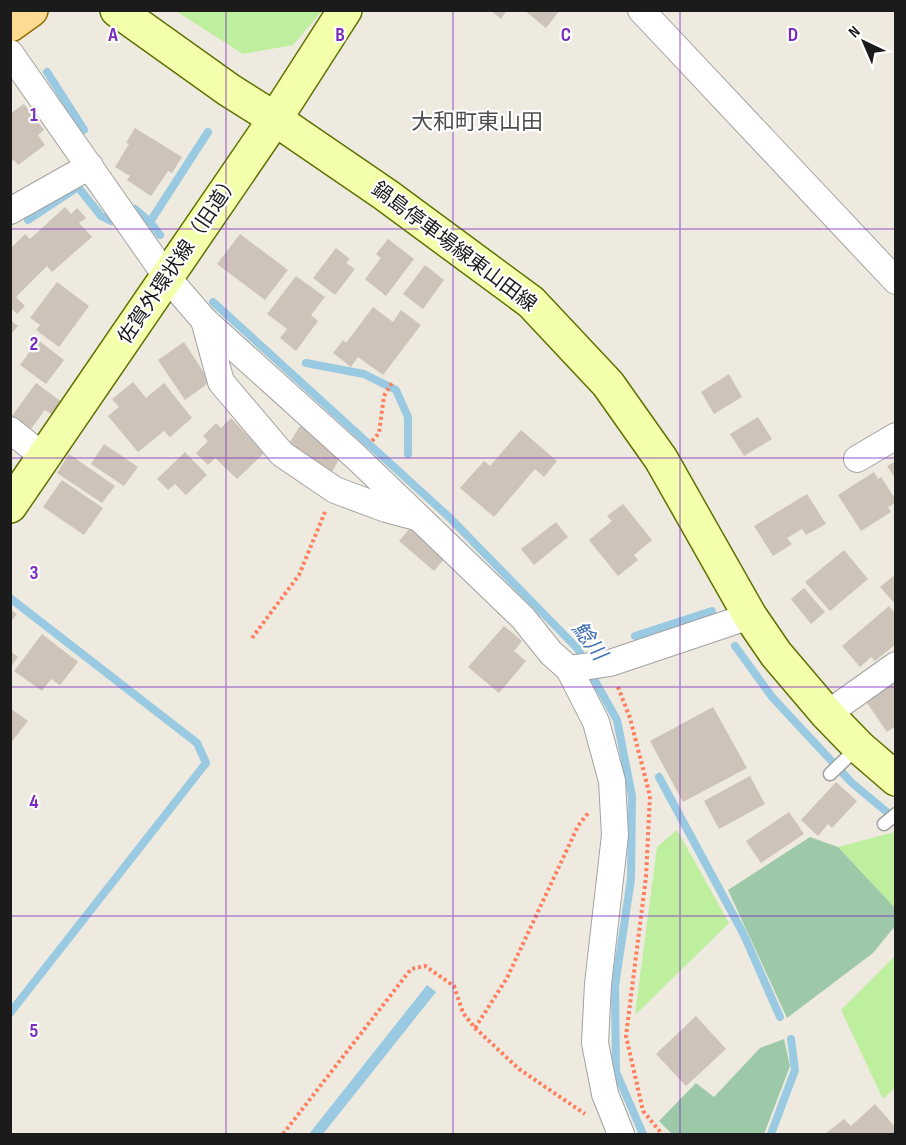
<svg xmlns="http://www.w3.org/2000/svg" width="906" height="1145" font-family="'Sofia Sans Condensed','Noto Sans JP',sans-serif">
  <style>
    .grass { fill: #beef9e }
    .cemetery { fill: #9dc9a8 }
    .water { fill: #9acae1 }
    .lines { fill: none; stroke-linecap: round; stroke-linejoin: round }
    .stream { stroke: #9acae1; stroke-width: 8 }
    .building { fill: #cec3b8 }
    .lane-casing { stroke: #a2a2a2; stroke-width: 15 }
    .street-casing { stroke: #a2a2a2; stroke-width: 28 }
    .secondary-casing { stroke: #5c7300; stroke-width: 36 }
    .primary-casing { stroke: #916f00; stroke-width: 36 }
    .path { stroke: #ff7e5e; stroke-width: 4; stroke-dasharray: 3 3; stroke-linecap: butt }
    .lane { stroke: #fff; stroke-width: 12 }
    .street { stroke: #fff; stroke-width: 26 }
    .secondary { stroke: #f3ffab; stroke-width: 33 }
    .primary { stroke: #ffda92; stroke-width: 33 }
    .grid { fill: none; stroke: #7b2cbf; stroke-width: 1.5; stroke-opacity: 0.55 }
    .labels { text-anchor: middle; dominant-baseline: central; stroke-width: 4.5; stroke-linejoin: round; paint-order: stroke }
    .street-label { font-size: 20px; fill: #1b1b1b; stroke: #fff }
    .water-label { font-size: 21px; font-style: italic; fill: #3f6eb3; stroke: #fff }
    .quarter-label { font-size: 22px; fill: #4e4e4e; stroke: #fff }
    .grid-label { font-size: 20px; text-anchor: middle; font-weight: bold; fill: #7b2cbf; stroke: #fff; stroke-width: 4.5; stroke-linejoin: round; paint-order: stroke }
  </style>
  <rect width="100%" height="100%" fill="#eeeadf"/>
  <!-- grass -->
  <g class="grass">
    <polygon points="176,11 322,11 293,45 243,54"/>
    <polygon points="677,830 729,923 635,1015 657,847"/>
    <polygon points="895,832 895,908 838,847"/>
    <polygon points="895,956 895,1088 883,1099 841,1010"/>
  </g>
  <!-- cemetery -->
  <g class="cemetery">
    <polygon points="810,837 838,847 895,908 895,926 873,953 787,1018 728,890"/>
    <polygon points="784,1039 790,1066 764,1134 672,1134 659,1121 696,1083 714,1097 760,1048"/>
  </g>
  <!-- water -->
  <polygon class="water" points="427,985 436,992 323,1134 309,1134"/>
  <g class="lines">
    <!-- stream -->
    <g class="stream">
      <polyline points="47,72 84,130"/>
      <polyline points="135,209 150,222 160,235"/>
      <polyline points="28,220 78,187 101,216 111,221"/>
      <polyline points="150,222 208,132"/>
      <polyline points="213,302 450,518 578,649 584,661"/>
      <polyline points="306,363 364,374 396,390 408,417 408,454"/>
      <polyline points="10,598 197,743 206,763 10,1013"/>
      <polyline points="635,636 712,611"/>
      <polyline points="735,646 772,697 852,783 894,818"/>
      <polyline points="590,672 617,720 632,796 631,879 615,986 616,1072 643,1134"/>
      <polyline points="659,777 743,933 780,1017"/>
      <polyline points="771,1134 795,1070 791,1039"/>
    </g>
  </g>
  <!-- building -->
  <g class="building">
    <polygon points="490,10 507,10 501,19"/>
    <polygon points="524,10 560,10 546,28"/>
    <polygon points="24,104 44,130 38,135 45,145 18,165 14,160 10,162 10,114"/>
    <polygon points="135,128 182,157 172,173 168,171 151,196 127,180 130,176 115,167 129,144 126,143"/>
    <polygon points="65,207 71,214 77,208 86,218 79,223 92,237 52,272 47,266 16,297 25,306 17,314 10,307 10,249 25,234 30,239"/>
    <polygon points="240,234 288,270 265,300 217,264"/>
    <polygon points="388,239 414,259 386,296 365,279 381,258 376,254"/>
    <polygon points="336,248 350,259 346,263 355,269 335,295 313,278"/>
    <polygon points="425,265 444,280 423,309 403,294"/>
    <polygon points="296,276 325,297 311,315 318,321 296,351 280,338 287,329 267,314"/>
    <polygon points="57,282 89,306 59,347 36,330 40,325 30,318"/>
    <polygon points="373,307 393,322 401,310 421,325 383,375 358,357 351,367 333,353 343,340 346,343"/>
    <polygon points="10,320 18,326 10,335"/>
    <polygon points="38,340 64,360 46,384 20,365"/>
    <polygon points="184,342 210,382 185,400 158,360"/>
    <polygon points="729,374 742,397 714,414 701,392"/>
    <polygon points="133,382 146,398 164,383 192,418 170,437 164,431 138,452 108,416 119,407 112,399"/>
    <polygon points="36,383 63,403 54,416 45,410 30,430 12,416"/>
    <polygon points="758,417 772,439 744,456 730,434"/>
    <polygon points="231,418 264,453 237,479 215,458 208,465 196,453 208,441 203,436 216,423 221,428"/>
    <polygon points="300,426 324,441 340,458 332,472 288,445"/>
    <polygon points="521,430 557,461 544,477 535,469 494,517 460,488 484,461 490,466"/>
    <polygon points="104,444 138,467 124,486 91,464"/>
    <polygon points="185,452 207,475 186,495 175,484 168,490 157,479"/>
    <polygon points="69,454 115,486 102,503 57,473"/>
    <polygon points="896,461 896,479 887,466"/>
    <polygon points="874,472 878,479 881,477 896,500 896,503 888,507 891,512 861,531 838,495"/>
    <polygon points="62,480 103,508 84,535 43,507"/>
    <polygon points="807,494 826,524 806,535 802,529 787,538 792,544 773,556 754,526"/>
    <polygon points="623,504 652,540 634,555 638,560 618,576 589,540 612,521 607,516"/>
    <polygon points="556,522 568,537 534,565 521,549"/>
    <polygon points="410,528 445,558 434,571 399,541"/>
    <polygon points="844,550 868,579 830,611 805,582"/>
    <polygon points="896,574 896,605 880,587"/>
    <polygon points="804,588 825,612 811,624 791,599"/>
    <polygon points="889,606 896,614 896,644 875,661 871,657 860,667 842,646"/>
    <polygon points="10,609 17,614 10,622"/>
    <polygon points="504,626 522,641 514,651 526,661 499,693 468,667"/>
    <polygon points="42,634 78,662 60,685 51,679 42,691 14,671"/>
    <polygon points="10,651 18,657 10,668"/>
    <polygon points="896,679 896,726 887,732 865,700"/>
    <polygon points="713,707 747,768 683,802 650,741"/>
    <polygon points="10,708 28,721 10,744"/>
    <polygon points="750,776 765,804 719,829 704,801"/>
    <polygon points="836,782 857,801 832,828 828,824 818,836 801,820"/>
    <polygon points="789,812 804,834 761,863 746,841"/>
    <polygon points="696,1016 726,1049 686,1086 656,1054"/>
    <polygon points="875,1104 896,1128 896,1134 825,1134 844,1119 851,1126"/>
  </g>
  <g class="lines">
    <defs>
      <g id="lane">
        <polyline points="830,774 858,747"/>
        <polyline points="884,824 896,814"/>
      </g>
      <g id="street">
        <polyline points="641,10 896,281"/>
        <polyline points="10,53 166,276 204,320 357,458 523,618 551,653 569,669 596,722 612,781 615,835 598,984 595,1043 605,1094 621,1134"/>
        <polyline points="10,211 90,166"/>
        <polyline points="204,320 221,382 282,454 335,490 386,509 416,517"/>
        <polyline points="10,430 44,457"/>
        <polyline points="857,459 896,436"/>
        <polyline points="569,669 610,663 750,616"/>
        <polyline points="827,714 896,665"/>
      </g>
      <g id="secondary">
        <polyline points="117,10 229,90 275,119 386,195 531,302 608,384 661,459 750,616 776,654 827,714 859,747 896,779"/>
        <polyline points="10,506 275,119 345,10"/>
      </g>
      <polyline id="primary" points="10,25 31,10"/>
    </defs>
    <!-- lane casing -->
    <use href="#lane" class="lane-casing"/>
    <!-- street casing -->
    <use href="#street" class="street-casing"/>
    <!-- secondary casing -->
    <use href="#secondary" class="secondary-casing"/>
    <!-- primary casing -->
    <use href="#primary" class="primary-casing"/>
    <!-- path -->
    <g class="path">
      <polyline points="372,441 379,433 384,396 393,381"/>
      <polyline points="252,638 299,575 325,512"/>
      <polyline points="618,687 630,718 650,796 646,877 626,1036 643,1111 662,1134"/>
      <polyline points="475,1028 507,978 578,826 589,812"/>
      <polyline points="283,1134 411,969 425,966 454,986 463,1013 475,1028 519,1069 585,1114"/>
    </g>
    <!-- lane -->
    <use href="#lane" class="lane"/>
    <!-- street -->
    <use href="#street" class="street"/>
    <!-- secondary -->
    <use href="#secondary" class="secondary"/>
    <!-- primary -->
    <use href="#primary" class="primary"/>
  </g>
  <!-- grid -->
  <path class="grid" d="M226 10V1134M453 10V1134M680 10V1134M10 229H896M10 458H896M10 687H896M10 916H896"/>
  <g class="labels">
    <!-- street labels -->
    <g class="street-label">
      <text transform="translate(454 247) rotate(37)">鍋島停車場線東山田線</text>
      <text transform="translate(179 259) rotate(-56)">佐賀外環状線（旧道）</text>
    </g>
    <!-- water labels -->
    <g class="water-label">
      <text transform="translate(589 641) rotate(53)">鯰川</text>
    </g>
    <!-- quarter labels -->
    <g class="quarter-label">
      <text x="477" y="122">大和町東山田</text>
    </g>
  </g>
  <g class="grid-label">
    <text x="113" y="41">A</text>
    <text x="340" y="41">B</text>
    <text x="566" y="41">C</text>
    <text x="793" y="41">D</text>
    <text x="34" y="121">1</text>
    <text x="34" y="350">2</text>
    <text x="34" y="579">3</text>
    <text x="34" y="808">4</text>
    <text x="34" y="1037">5</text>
  </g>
  <!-- border -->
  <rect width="906" height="1145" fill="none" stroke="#1b1b1b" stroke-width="24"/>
  <!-- north arrow -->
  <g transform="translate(864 42) rotate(316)" stroke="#ffffff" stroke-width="4.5" paint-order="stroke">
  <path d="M0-4.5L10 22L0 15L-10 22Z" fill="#1b1b1b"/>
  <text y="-9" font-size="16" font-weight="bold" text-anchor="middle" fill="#1b1b1b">N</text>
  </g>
</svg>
